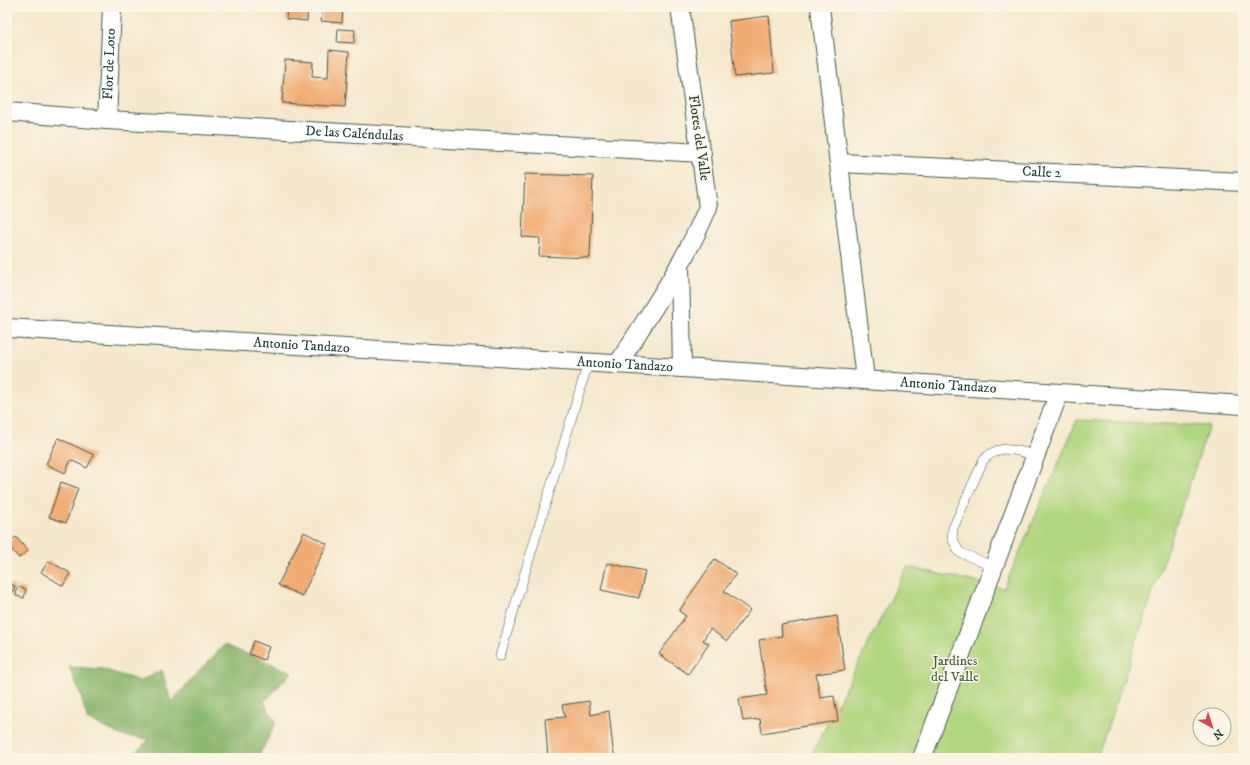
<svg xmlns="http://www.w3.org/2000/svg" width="1250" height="765" font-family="'IM FELL DW Pica',serif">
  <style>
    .green { fill: #b0d67f; stroke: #688a5a }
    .forest { fill: #8cb76e; stroke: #567a51 }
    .building { fill: #f1ac73 }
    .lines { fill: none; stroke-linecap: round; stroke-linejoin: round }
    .lane-casing { stroke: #3f574b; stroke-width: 10 }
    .street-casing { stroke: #3f574b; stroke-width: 20 }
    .lane { stroke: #fff; stroke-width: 9 }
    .street { stroke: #fff; stroke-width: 18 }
    .labels { text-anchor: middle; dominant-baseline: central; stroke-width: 3; stroke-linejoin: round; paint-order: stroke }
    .street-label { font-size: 14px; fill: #1f3d34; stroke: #fcf5e5 }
    .park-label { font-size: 14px; fill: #3c5c43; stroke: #fcf5e5 }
  </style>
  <rect width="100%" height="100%" fill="#fcf5e5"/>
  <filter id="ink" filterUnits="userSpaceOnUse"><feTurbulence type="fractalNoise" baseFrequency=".025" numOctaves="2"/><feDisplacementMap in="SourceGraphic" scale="8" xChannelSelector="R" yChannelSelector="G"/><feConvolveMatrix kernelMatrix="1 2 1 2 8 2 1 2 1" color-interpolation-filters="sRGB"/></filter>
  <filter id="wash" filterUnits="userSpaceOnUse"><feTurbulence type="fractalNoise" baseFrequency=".012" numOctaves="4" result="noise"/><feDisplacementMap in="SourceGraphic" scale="16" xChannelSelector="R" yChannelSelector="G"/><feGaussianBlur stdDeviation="0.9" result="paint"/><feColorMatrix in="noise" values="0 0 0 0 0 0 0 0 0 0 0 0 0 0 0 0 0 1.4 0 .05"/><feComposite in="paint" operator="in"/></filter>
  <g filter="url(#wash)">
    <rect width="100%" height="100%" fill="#f5e8ce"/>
    <!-- green -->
    <polygon class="green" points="1077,420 1209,426 1097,758 810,758 907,567 1004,588"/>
    <!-- forest -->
    <polygon class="forest" points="224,645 292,672 264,702 276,722 258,758 129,758 150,739 123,736 87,719 81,695 69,667 102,669 140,681 162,670 171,702"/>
    <g id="blocks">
      <!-- building -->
      <g class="building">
        <polygon points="287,7 308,7 307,21 286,19"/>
        <polygon points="323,7 343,7 342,23 321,21"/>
        <polygon points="769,16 774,73 735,77 729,21"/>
        <polygon points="338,29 355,30 354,43 337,42"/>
        <polygon points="329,50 349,52 345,107 282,103 285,60 313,62 312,77 328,78"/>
        <polygon points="525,174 593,176 590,258 539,256 540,238 522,237"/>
        <polygon points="58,438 94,455 87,468 71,460 65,473 46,464"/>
        <polygon points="61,482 78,488 66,523 49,517"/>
        <polygon points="304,532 327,544 302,596 278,585"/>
        <polygon points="16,537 28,551 19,558 7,544"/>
        <polygon points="715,559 736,574 724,591 750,610 727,641 710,629 703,640 709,644 688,674 659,654 686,616 679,611"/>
        <polygon points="49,561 70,573 63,586 41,572"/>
        <polygon points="607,563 645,571 639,598 601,590"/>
        <polygon points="7,584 15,586 11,596 7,595"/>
        <polygon points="17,587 26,589 24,598 16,596"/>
        <polygon points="837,616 845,670 816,674 820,698 834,696 838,721 762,733 760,719 743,721 739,699 767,695 759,640 782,636 781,625"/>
        <polygon points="254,641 269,647 264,660 249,654"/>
        <polygon points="589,701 591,715 609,711 613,750 616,758 548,758 545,719 565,717 562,705"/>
      </g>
    </g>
  </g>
  <g filter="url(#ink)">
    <use href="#blocks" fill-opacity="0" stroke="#3f574b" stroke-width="1"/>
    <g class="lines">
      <defs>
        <g id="lane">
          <path d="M994 567 959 552 952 538 953 528 983 461C998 442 1015 451 1036 455"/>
          <polyline points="500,656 588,363"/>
        </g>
        <g id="street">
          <polyline points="820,7 865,379"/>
          <path id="s1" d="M7 112 107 120 702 153"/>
          <path id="s2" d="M107 120 112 7"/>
          <path id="s3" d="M840 163 1243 182"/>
          <polyline points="680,264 682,368"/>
          <path id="s4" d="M7 328 682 368 1243 405"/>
          <path d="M618 364C650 313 685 263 708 207L680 7"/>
          <polyline points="922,758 1059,393"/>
        </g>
      </defs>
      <!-- lane casing -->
      <use href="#lane" class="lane-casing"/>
      <!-- street casing -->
      <use href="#street" class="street-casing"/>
      <!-- lane -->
      <use href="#lane" class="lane"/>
      <!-- street -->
      <use href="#street" class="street"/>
    </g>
  </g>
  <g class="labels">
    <!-- street labels -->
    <g class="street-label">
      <text stroke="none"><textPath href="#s2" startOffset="56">Flor de Loto</textPath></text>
      <text stroke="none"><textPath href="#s1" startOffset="348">De las Caléndulas</textPath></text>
      <text transform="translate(699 138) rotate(82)">Flores del Valle</text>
      <text stroke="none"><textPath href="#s3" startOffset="202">Calle 2</textPath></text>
      <text stroke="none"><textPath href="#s4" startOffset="295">Antonio Tandazo</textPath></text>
      <text stroke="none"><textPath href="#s4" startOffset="619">Antonio Tandazo</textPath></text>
      <text stroke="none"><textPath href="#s4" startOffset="943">Antonio Tandazo</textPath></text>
    </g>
    <!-- park labels -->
    <g class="park-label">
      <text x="955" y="661">Jardines<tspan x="955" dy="16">del Valle</tspan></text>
    </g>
  </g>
  <!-- margin -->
  <rect width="1250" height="765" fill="none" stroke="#fcf5e5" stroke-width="24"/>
  <!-- north arrow -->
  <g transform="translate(1212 727) rotate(141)"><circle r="19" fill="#fcf5e5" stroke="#a4ab9e"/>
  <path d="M0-3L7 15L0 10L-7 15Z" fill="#d1495b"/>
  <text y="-6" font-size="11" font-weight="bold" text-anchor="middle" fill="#1f3d34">N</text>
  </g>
</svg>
